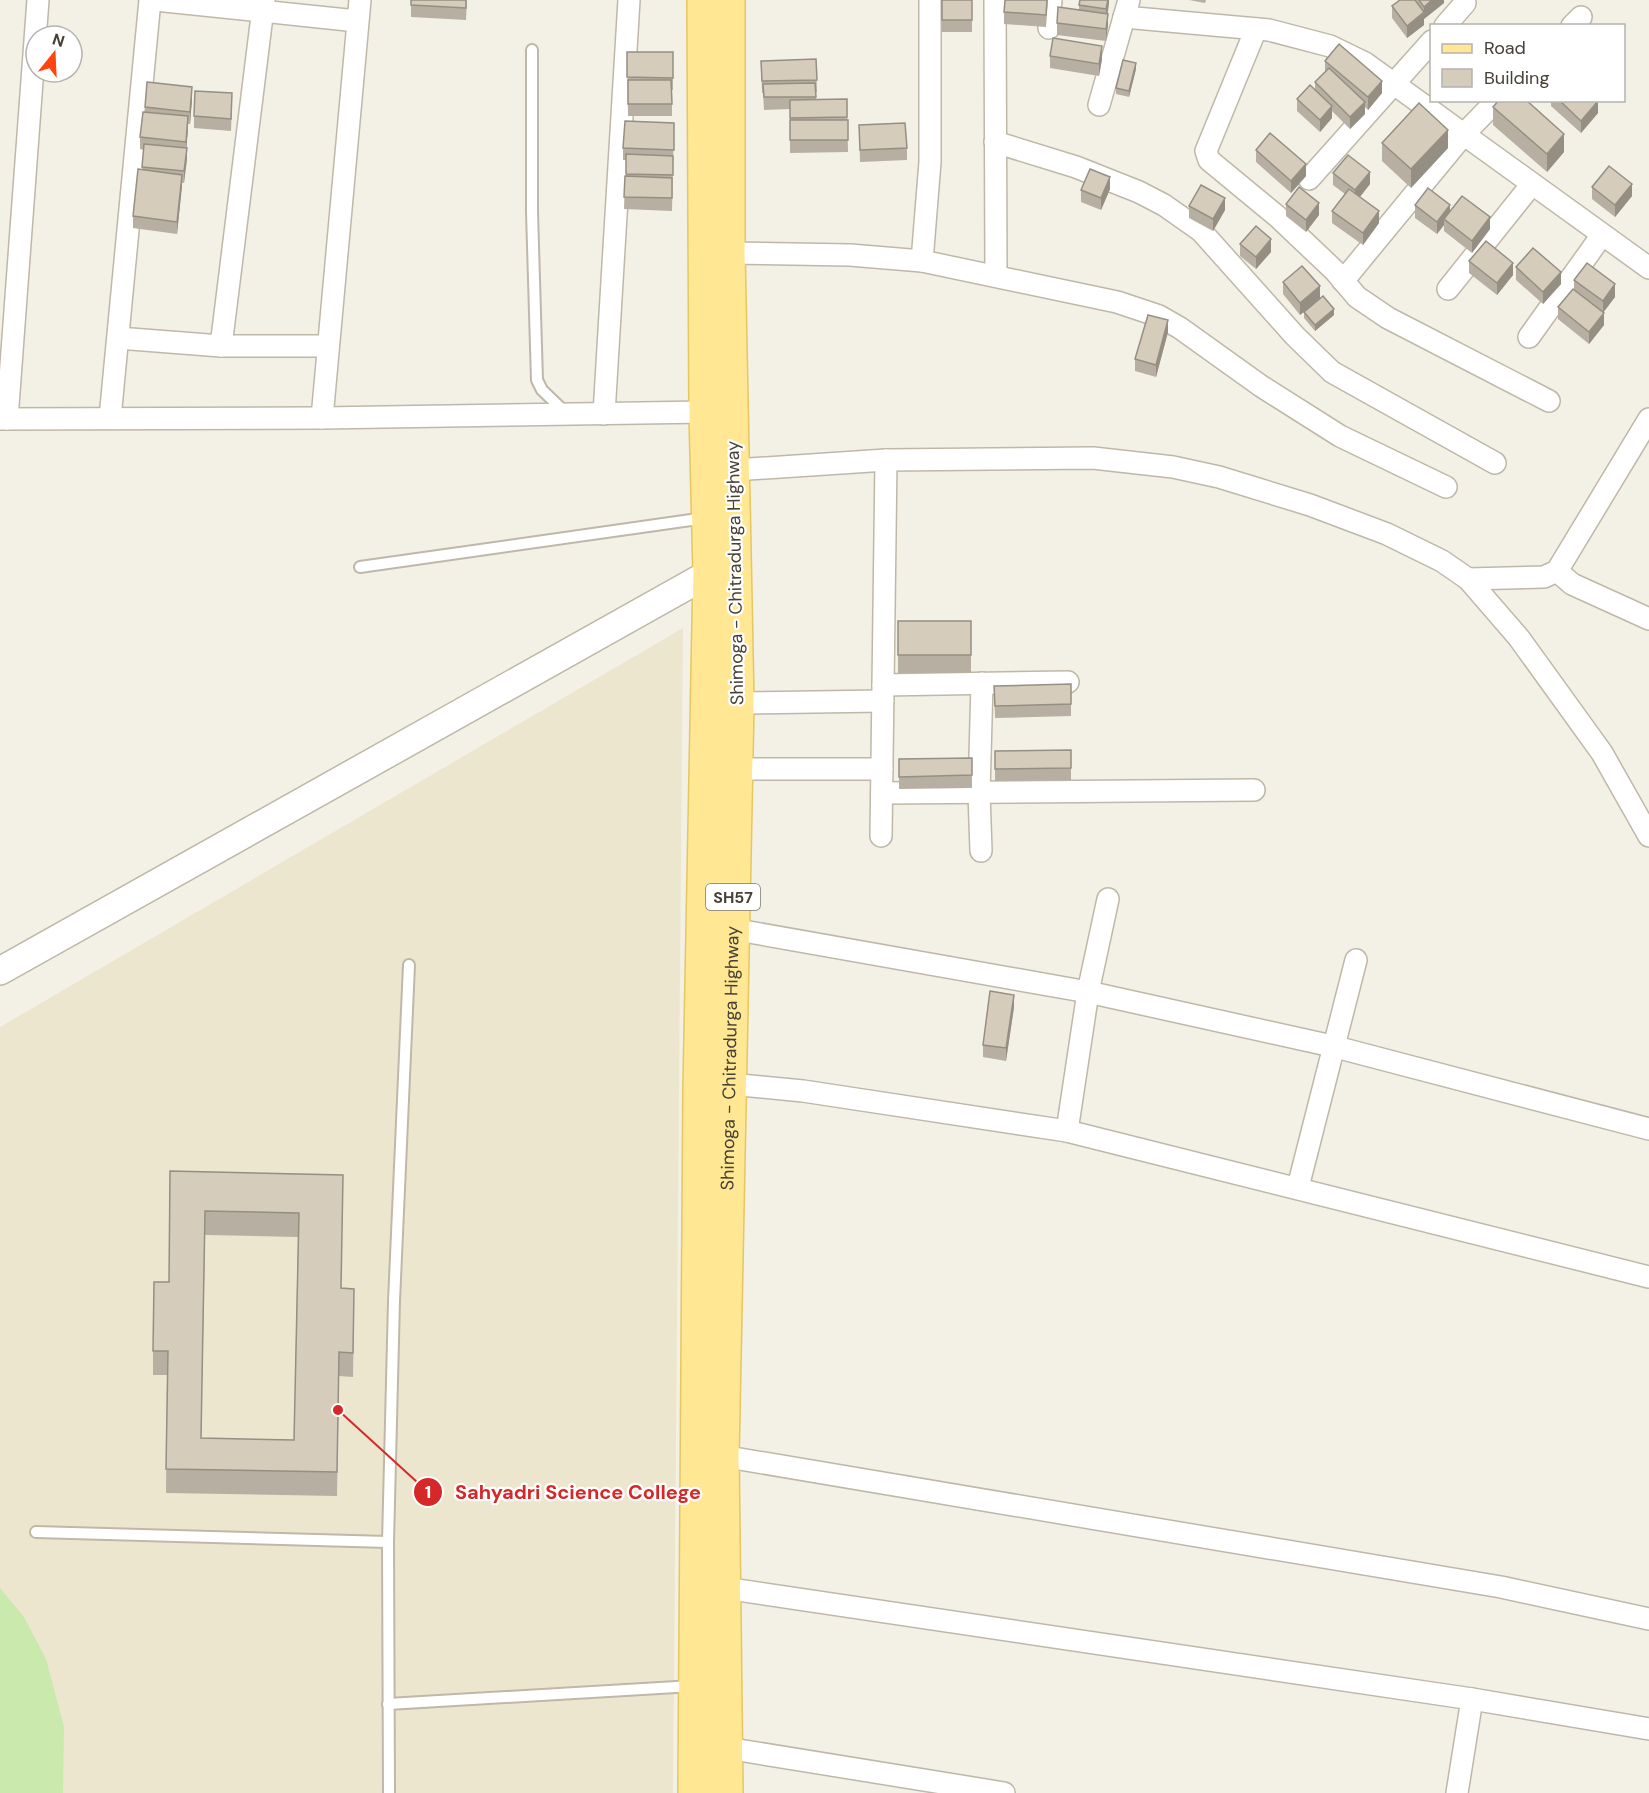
<svg xmlns="http://www.w3.org/2000/svg" width="1649" height="1793" font-family="'DM Sans',sans-serif">
  <style>
    .education { fill: #ede6cf }
    .grass { fill: #cae9ad }
    .lines { fill: none; stroke-linecap: round; stroke-linejoin: round }
    .service-casing { stroke: #bfb8a8; stroke-width: 14 }
    .minor-casing { stroke: #bfb8a8; stroke-width: 24 }
    .tertiary-casing { stroke: #bfb8a8; stroke-width: 30 }
    .primary-casing { stroke: #e6c661; stroke-width: 36 }
    .service { stroke: #fff; stroke-width: 10 }
    .minor { stroke: #fff; stroke-width: 21 }
    .tertiary { stroke: #fff; stroke-width: 27 }
    .primary { stroke: #ffe793; stroke-width: 33 }
    .wall { fill: #b7afa1; fill-rule: evenodd }
    .shaded-wall { fill: #958f83 }
    .building { fill: #d5ccbb; stroke: #958f83; stroke-width: 1.5; fill-rule: evenodd }
    .labels { text-anchor: middle; dominant-baseline: central; stroke-width: 4.5; stroke-linejoin: round; paint-order: stroke }
    .shield { fill: #fff; stroke: #7e7972; stroke-width: 1.5 }
    .shield-label { font-size: 16px; font-weight: bold; fill: #464035 }
    .street-label { font-size: 18px; fill: #464035; stroke: #fff }
    .leader { fill: none; stroke: #d62828; stroke-width: 2 }
    .callout-dot { fill: #d62828; stroke: #fff; stroke-width: 2 }
    .mark-label { font-size: 18px; text-anchor: middle; font-weight: bold; fill: #fff }
    .callout-label { font-size: 20px; text-anchor: middle; font-weight: bold; fill: #d62828; stroke: #fff; stroke-width: 4.5; stroke-linejoin: round; paint-order: stroke }
  </style>
  <rect width="100%" height="100%" fill="#f3f0e6"/>
  <!-- education -->
  <polygon class="education" points="683,628 673,1793 0,1793 0,1027"/>
  <!-- grass -->
  <polygon class="grass" points="0,1588 24,1617 46,1659 64,1727 63,1793 0,1793"/>
  <g class="lines">
    <defs>
      <g id="service">
        <polyline points="532,50 532,212 537,380 542,390 565,412"/>
        <polyline points="360,567 705,518"/>
        <polyline points="36,1532 388,1542"/>
        <polyline points="388,1704 693,1686"/>
        <polyline points="389,1793 388,1542 394,1301 409,965"/>
      </g>
      <g id="minor">
        <polyline points="155,0 357,21"/>
        <polyline points="995,0 996,275"/>
        <polyline points="1124,17 1269,30 1330,46 1365,63 1649,268"/>
        <polyline points="1445,26 1465,3"/>
        <polyline points="1572,26 1581,17"/>
        <polyline points="1049,28 1051,0"/>
        <polyline points="1256,29 1206,151 1209,160 1278,217 1335,271 1357,297 1388,318 1549,401"/>
        <polyline points="1099,105 1129,0"/>
        <polyline points="995,142 1076,167 1139,192 1164,205 1201,231 1295,336 1332,372 1495,463"/>
        <polyline points="1309,179 1432,41"/>
        <polyline points="728,253 850,255 922,261 1117,302 1159,316 1180,328 1261,386 1340,436 1446,487"/>
        <polyline points="922,261 930,162 930,0"/>
        <polyline points="1343,281 1464,134 1497,100"/>
        <polyline points="1448,289 1532,184"/>
        <polyline points="1529,337 1602,235"/>
        <polyline points="118,338 221,346 328,346"/>
        <polyline points="221,346 264,0"/>
        <polyline points="604,414 629,0"/>
        <polyline points="110,418 150,0"/>
        <polyline points="322,418 360,0"/>
        <polyline points="0,419 322,418 706,412"/>
        <polyline points="7,419 38,0"/>
        <polyline points="734,470 886,460 1093,458 1173,467 1219,477 1310,505 1387,534 1442,561 1468,579 1519,638 1602,753 1649,836"/>
        <polyline points="1557,571 1572,584 1649,619"/>
        <polyline points="1468,579 1544,577 1557,571 1649,419"/>
        <polyline points="883,685 1068,682"/>
        <polyline points="737,703 883,701"/>
        <polyline points="735,769 882,769"/>
        <polyline points="882,793 1254,790"/>
        <polyline points="881,836 886,460"/>
        <polyline points="981,851 979,793 982,683"/>
        <polyline points="732,929 1088,992 1332,1046 1649,1129"/>
        <polyline points="730,1084 803,1091 1067,1131 1649,1277"/>
        <polyline points="1067,1131 1088,992 1108,899"/>
        <polyline points="1298,1187 1356,960"/>
        <polyline points="722,1456 1501,1587 1649,1619"/>
        <polyline points="724,1588 1472,1699 1649,1729"/>
        <polyline points="714,1746 1004,1793"/>
        <polyline points="1457,1793 1472,1699"/>
      </g>
      <polyline id="tertiary" points="0,971 726,564"/>
      <g id="primary">
        <polyline points="695,1793 700,1091 710,573 706,412 704,0"/>
        <path id="s1" d="M726 1793 722 1456 737 703 728 253V0"/>
      </g>
    </defs>
    <!-- service casing -->
    <use href="#service" class="service-casing"/>
    <!-- minor casing -->
    <use href="#minor" class="minor-casing"/>
    <!-- tertiary casing -->
    <use href="#tertiary" class="tertiary-casing"/>
    <!-- primary casing -->
    <use href="#primary" class="primary-casing"/>
    <!-- service -->
    <use href="#service" class="service"/>
    <!-- minor -->
    <use href="#minor" class="minor"/>
    <!-- tertiary -->
    <use href="#tertiary" class="tertiary"/>
    <!-- primary -->
    <use href="#primary" class="primary"/>
  </g>
  <!-- wall -->
  <g class="wall">
    <polygon points="411,0 467,0 466,20 411,17"/>
    <rect x="942" y="0" width="30" height="32"/>
    <polygon points="1048,0 1046,27 1004,24 1004,12"/>
    <polygon points="1109,0 1106,41 1057,35 1057,23 1079,10 1079,5"/>
    <polygon points="1189,0 1206,0 1205,3"/>
    <polygon points="1400,0 1444,0 1444,3 1424,19 1424,25 1407,38 1392,18 1392,6"/>
    <polygon points="627,52 673,52 673,90 672,90 672,116 628,116"/>
    <polygon points="1050,56 1102,59 1099,76 1050,68"/>
    <polygon points="816,59 817,92 816,92 816,99 847,99 848,152 790,153 790,109 764,110 763,93 762,93 761,61"/>
    <polygon points="1325,61 1382,93 1368,110 1365,107 1365,114 1350,129 1332,111 1332,118 1320,132 1297,111 1297,99 1315,90 1315,82 1325,72"/>
    <polygon points="1136,69 1129,97 1116,94 1116,88"/>
    <polygon points="192,99 190,124 188,124 184,183 182,183 177,234 133,228 133,216 142,170 144,150 140,149 140,137 145,107"/>
    <polygon points="1551,100 1597,100 1598,113 1581,133 1551,106"/>
    <polygon points="232,106 231,131 194,128 194,116"/>
    <polygon points="1493,107 1564,152 1547,172 1493,125"/>
    <polygon points="674,123 672,211 624,209 625,176 626,176 626,160 623,160 623,148"/>
    <polygon points="859,125 907,148 907,160 860,162"/>
    <polygon points="1382,143 1448,148 1411,188 1382,161"/>
    <polygon points="1256,150 1306,176 1291,193 1256,162"/>
    <polygon points="1333,173 1370,184 1360,197 1379,223 1363,245 1332,223 1332,211 1345,194 1333,185"/>
    <polygon points="1592,187 1632,196 1615,217 1592,199"/>
    <polygon points="1110,189 1101,210 1081,202 1081,190"/>
    <polygon points="1286,204 1319,215 1306,232 1286,216"/>
    <polygon points="1415,205 1450,211 1490,229 1472,253 1444,231 1444,225 1437,234 1415,218"/>
    <polygon points="1189,206 1225,210 1213,231 1189,218"/>
    <polygon points="1240,244 1271,252 1256,269 1240,256"/>
    <polygon points="1469,261 1513,275 1497,295 1469,273"/>
    <polygon points="1516,267 1561,284 1543,304 1516,280"/>
    <polygon points="1574,280 1615,297 1603,312 1604,325 1589,344 1558,319 1558,307 1574,289"/>
    <polygon points="1283,282 1320,298 1334,315 1315,331 1304,318 1304,312 1300,315 1283,294"/>
    <polygon points="1168,332 1156,377 1135,371 1135,359"/>
    <rect x="898" y="621" width="73" height="52"/>
    <polygon points="994,686 1071,704 1071,716 995,718"/>
    <polygon points="1071,750 1071,780 995,781 995,751"/>
    <polygon points="972,758 972,788 899,789 899,759"/>
    <polygon points="1014,1007 1006,1061 983,1057 983,1045"/>
    <path d="M170 1171 343 1175 341 1288 354 1313 353 1377 339 1376 337 1496 166 1493 167 1375H153V1351L169 1282ZM205 1235 298 1237 294 1440 201 1438Z"/>
  </g>
  <!-- shaded-wall -->
  <g class="shaded-wall">
    <polygon points="1108,0 1109,0 1109,3 1106,21 1106,9"/>
    <polygon points="1432,0 1444,0 1444,3 1424,19 1424,25 1407,38 1407,26 1424,13 1424,7"/>
    <polygon points="1108,14 1108,26 1106,41 1106,29"/>
    <polygon points="1102,46 1102,59 1099,76 1099,64"/>
    <polygon points="1136,63 1136,69 1129,97 1129,91"/>
    <polygon points="1382,81 1382,93 1368,110 1368,97"/>
    <polygon points="192,87 192,99 190,124 190,112"/>
    <polygon points="1598,101 1598,113 1581,133 1581,121"/>
    <polygon points="1365,102 1365,114 1350,129 1350,117"/>
    <polygon points="1332,106 1332,118 1320,132 1320,120"/>
    <polygon points="188,116 188,128 186,154 186,142"/>
    <polygon points="1448,130 1448,148 1411,188 1411,169"/>
    <polygon points="1564,134 1564,152 1547,172 1547,154"/>
    <polygon points="187,148 187,160 184,183 184,171"/>
    <polygon points="1306,164 1306,176 1291,193 1291,181"/>
    <polygon points="1370,172 1370,184 1355,203 1355,190"/>
    <polygon points="182,175 182,187 177,234 177,222"/>
    <polygon points="1110,177 1110,189 1101,210 1101,198"/>
    <polygon points="1632,184 1632,196 1615,217 1615,205"/>
    <polygon points="1225,198 1225,210 1213,231 1213,219"/>
    <polygon points="1319,203 1319,215 1306,232 1306,220"/>
    <polygon points="1450,205 1450,217 1444,219 1444,225 1437,234 1437,222"/>
    <polygon points="1379,211 1379,223 1363,245 1363,233"/>
    <polygon points="1490,217 1490,229 1472,253 1472,241"/>
    <polygon points="1271,239 1271,252 1256,269 1256,257"/>
    <polygon points="1513,263 1513,275 1497,295 1497,283"/>
    <polygon points="1561,272 1561,284 1543,304 1543,292"/>
    <polygon points="1615,284 1615,297 1603,313 1603,301"/>
    <polygon points="1320,286 1320,298 1300,315 1300,303"/>
    <polygon points="1334,309 1334,315 1315,331 1315,325"/>
    <polygon points="1604,313 1604,325 1589,344 1589,332"/>
    <polygon points="1168,320 1168,332 1156,377 1156,365"/>
    <polygon points="1014,995 1014,1007 1006,1061 1006,1048"/>
  </g>
  <!-- building -->
  <g class="building">
    <polygon points="411,0 466,0 466,8 411,5"/>
    <rect x="942" y="0" width="30" height="20"/>
    <polygon points="1005,0 1047,0 1046,15 1004,12"/>
    <polygon points="1080,0 1108,0 1106,9 1079,5"/>
    <polygon points="1400,0 1415,0 1424,12 1407,26 1392,6"/>
    <polygon points="1419,0 1432,0 1424,7"/>
    <polygon points="1058,7 1108,14 1106,29 1057,23"/>
    <polygon points="1053,38 1102,46 1099,64 1050,56"/>
    <polygon points="1339,44 1382,81 1368,97 1325,61"/>
    <polygon points="627,52 673,52 673,78 627,77"/>
    <polygon points="816,59 817,80 762,81 761,61"/>
    <polygon points="1123,60 1136,63 1129,91 1116,88"/>
    <polygon points="1329,68 1365,102 1350,117 1315,82"/>
    <polygon points="628,80 671,80 672,104 628,104"/>
    <polygon points="147,82 192,87 190,112 145,107"/>
    <polygon points="815,83 816,97 764,97 763,84"/>
    <polygon points="1310,85 1332,106 1320,120 1297,99"/>
    <polygon points="195,91 232,93 231,119 194,116"/>
    <polygon points="847,99 847,117 790,118 790,100"/>
    <polygon points="1499,100 1526,100 1564,134 1547,154 1493,107"/>
    <polygon points="1559,100 1597,100 1598,101 1581,121"/>
    <polygon points="1419,103 1448,130 1411,169 1382,143"/>
    <polygon points="143,112 188,116 186,142 140,137"/>
    <rect x="790" y="120" width="58" height="20"/>
    <polygon points="625,121 674,123 674,150 623,148"/>
    <polygon points="905,123 907,148 860,150 859,125"/>
    <polygon points="1270,133 1306,164 1291,181 1256,150"/>
    <polygon points="144,144 187,148 184,171 142,167"/>
    <polygon points="626,154 673,156 673,175 626,174"/>
    <polygon points="1348,155 1370,172 1355,190 1333,173"/>
    <polygon points="1609,166 1632,184 1615,205 1592,187"/>
    <polygon points="138,169 182,175 177,222 133,216"/>
    <polygon points="1090,169 1110,177 1101,198 1081,190"/>
    <polygon points="625,176 672,178 672,198 624,197"/>
    <polygon points="1201,185 1225,198 1213,219 1189,206"/>
    <polygon points="1299,187 1319,203 1306,220 1286,204"/>
    <polygon points="1428,188 1450,205 1437,222 1415,205"/>
    <polygon points="1349,189 1379,211 1363,233 1332,211"/>
    <polygon points="1462,196 1490,217 1472,241 1444,219"/>
    <polygon points="1256,226 1271,239 1256,257 1240,244"/>
    <polygon points="1486,241 1513,263 1497,283 1469,261"/>
    <polygon points="1533,248 1561,272 1543,292 1516,267"/>
    <polygon points="1587,263 1615,284 1603,301 1574,280"/>
    <polygon points="1302,266 1320,286 1300,303 1283,282"/>
    <polygon points="1573,289 1604,313 1589,332 1558,307"/>
    <polygon points="1323,296 1334,309 1315,325 1304,312"/>
    <polygon points="1148,315 1168,320 1156,365 1135,359"/>
    <rect x="898" y="621" width="73" height="34"/>
    <polygon points="1071,684 1071,704 995,706 994,686"/>
    <polygon points="1071,750 1071,768 995,769 995,751"/>
    <polygon points="972,758 972,775 899,777 899,759"/>
    <polygon points="990,991 1014,995 1006,1048 983,1045"/>
    <path d="M170 1171 343 1175 341 1288 354 1289 353 1353 339 1352 337 1472 166 1469 168 1351H153L154 1282H169ZM205 1211 299 1213 294 1440 201 1438Z"/>
  </g>
  <g class="labels">
    <!-- shield labels -->
    <rect class="shield" x="706" y="884" width="54" height="26" rx="4.5"/>
    <g class="shield-label">
      <text x="733" y="897">SH57</text>
    </g>
    <!-- street labels -->
    <g class="street-label">
      <text transform="translate(735 573) rotate(-91)">Shimoga - Chitradurga Highway</text>
      <text stroke="none"><textPath href="#s1" startOffset="735">Shimoga - Chitradurga Highway</textPath></text>
    </g>
  </g>
  <!-- callouts -->
  <path class="leader" d="M338 1410L428 1492"/>
  <g class="callout-dot">
    <circle cx="338" cy="1410" r="6"/>
    <circle cx="428" cy="1492" r="15"/>
  </g>
  <g class="mark-label">
    <text x="428" y="1498">1</text>
  </g>
  <g class="callout-label">
    <text x="578" y="1499">Sahyadri Science College</text>
  </g>
  <!-- legend -->
  <rect x="1430" y="24" width="195" height="78" fill="#ffffff" stroke="#b5b3ae" stroke-width="1.5"/>
  <rect x="1442" y="44" width="30" height="9" fill="#ffe793" stroke="#b5b3ae" stroke-width="1.5"/>
  <text x="1484" y="54" font-size="18" fill="#464035">Road</text>
  <rect x="1442" y="69" width="30" height="18" fill="#d5ccbb" stroke="#b5b3ae" stroke-width="1.5"/>
  <text x="1484" y="84" font-size="18" fill="#464035">Building</text>
  <!-- north arrow -->
  <g transform="translate(54 54) rotate(18)"><circle r="28" fill="#ffffff" stroke="#b5b3ae" stroke-width="1.5"/>
  <path d="M0-4.5L10 22L0 15L-10 22Z" fill="#ff4311"/>
  <text y="-9" font-size="16" font-weight="bold" text-anchor="middle" fill="#464035">N</text>
  </g>
</svg>
